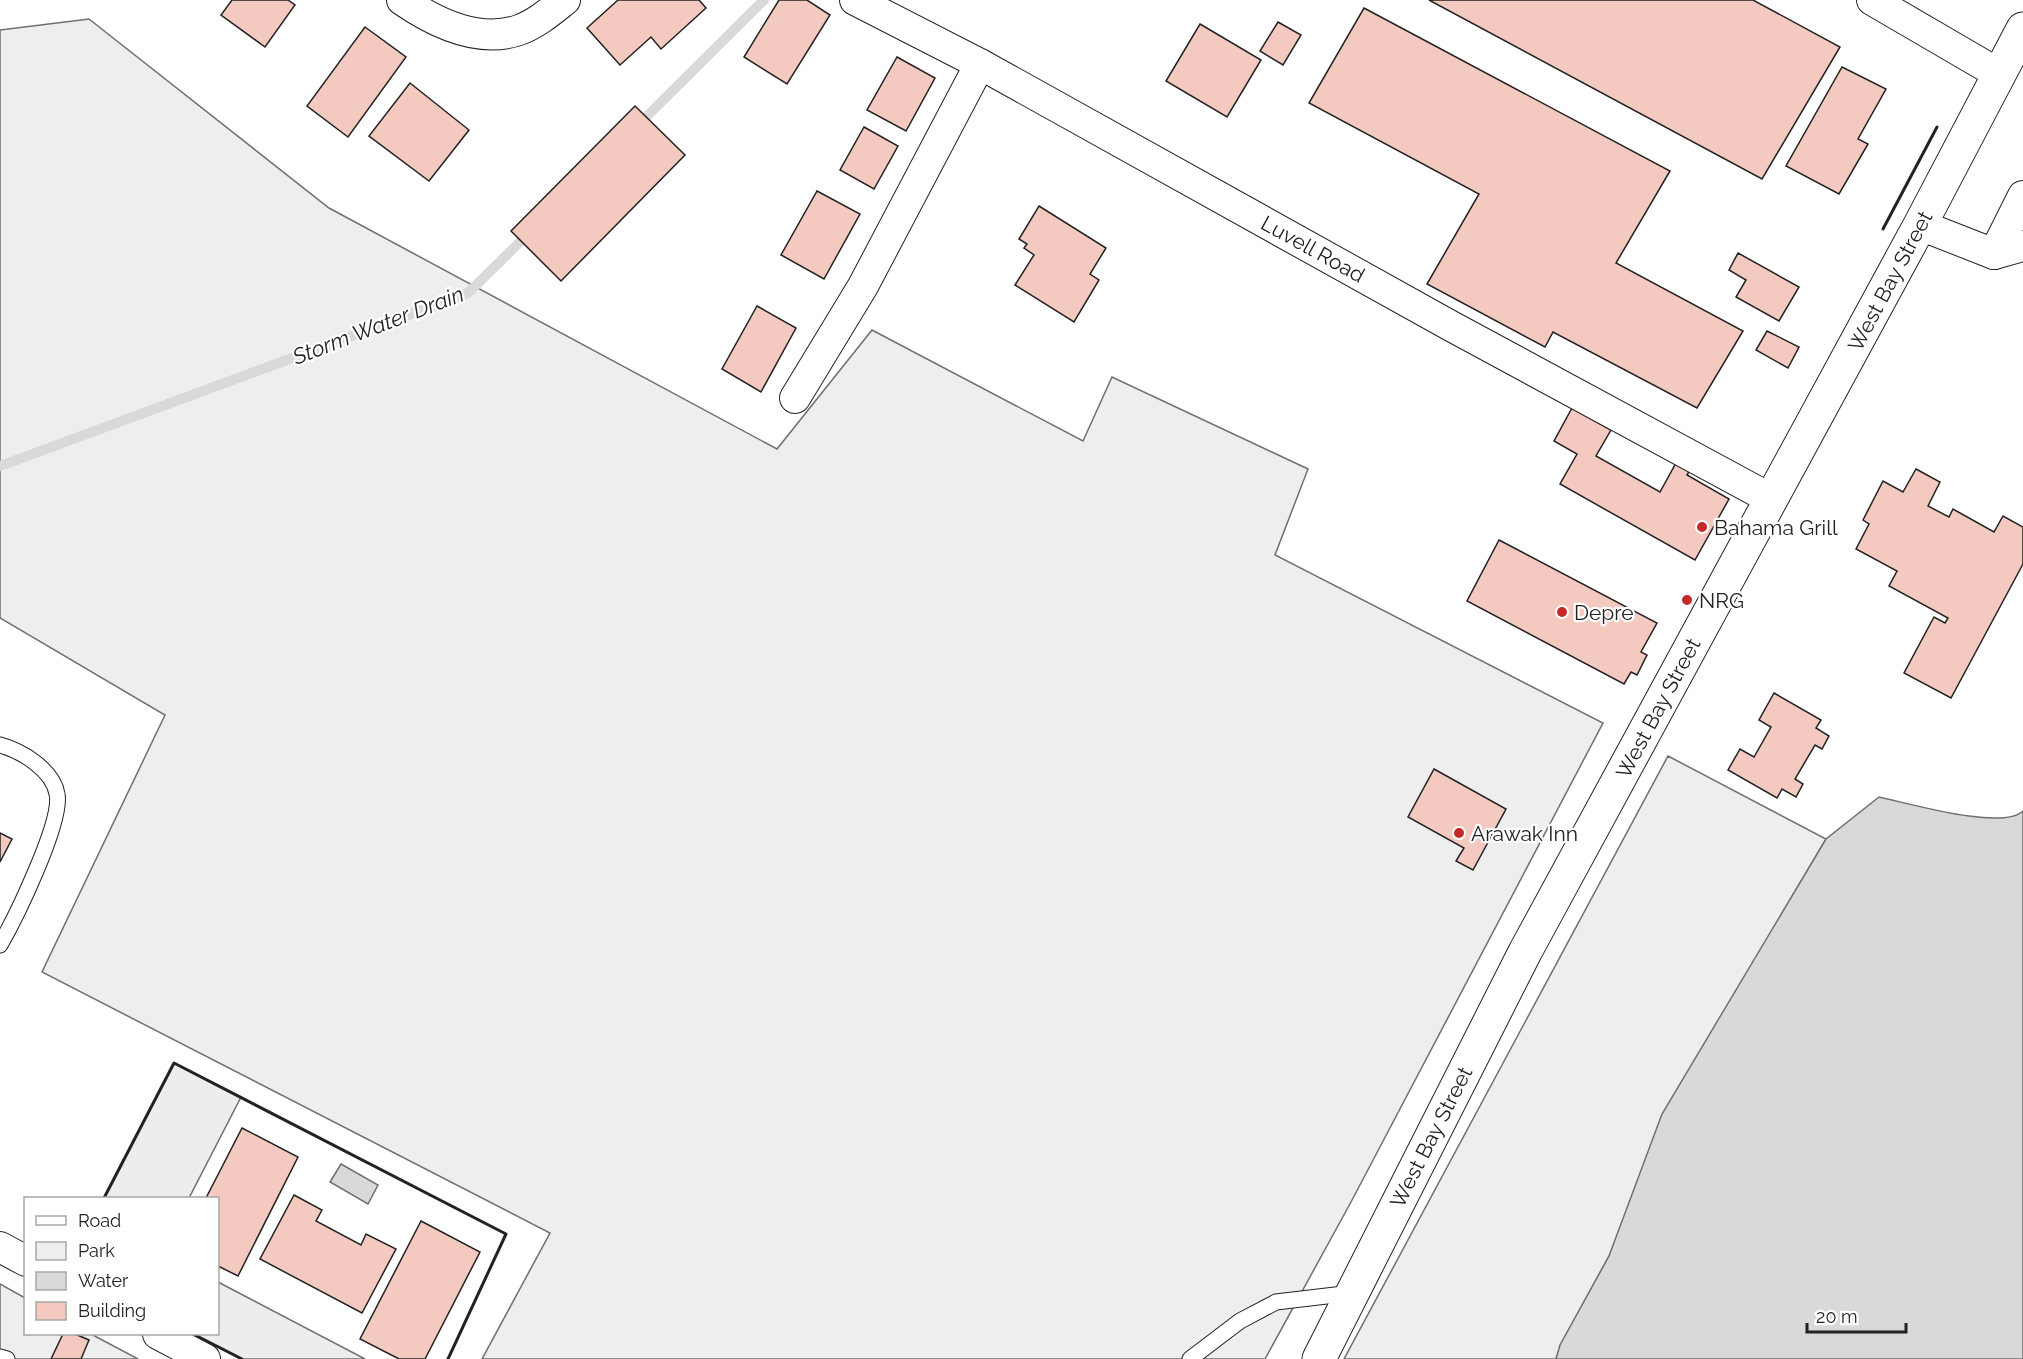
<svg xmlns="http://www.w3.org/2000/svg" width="2023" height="1359" font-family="Raleway,sans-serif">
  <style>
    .green { fill: #eee; stroke: #6f6f6f; stroke-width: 1.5 }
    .parking { fill: #ededed; stroke: #6f6f6f; stroke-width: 1.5 }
    .water { fill: #d9d9d9; stroke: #6f6f6f; stroke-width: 1.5 }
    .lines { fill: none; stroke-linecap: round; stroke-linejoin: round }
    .stream { stroke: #d9d9d9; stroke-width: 10 }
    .building { fill: #f3c9c0; stroke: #222; stroke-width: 1.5 }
    .lane-casing { stroke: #222; stroke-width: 17 }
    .street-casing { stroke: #222; stroke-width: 32 }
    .highway-casing { stroke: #222; stroke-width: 35 }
    .lane { stroke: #fff; stroke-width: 15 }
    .street { stroke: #fff; stroke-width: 30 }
    .highway { stroke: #fff; stroke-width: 33 }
    .wall { stroke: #222; stroke-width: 3 }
    .poi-dot { fill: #c62828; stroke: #fff; stroke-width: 2 }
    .labels { text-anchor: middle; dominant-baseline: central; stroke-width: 4.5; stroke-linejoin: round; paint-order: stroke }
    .street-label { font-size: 21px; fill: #222; stroke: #fff }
    .poi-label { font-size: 21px; fill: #222; stroke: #fff; text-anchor: start }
    .water-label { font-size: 22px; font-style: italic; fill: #222; stroke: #fff }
  </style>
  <rect width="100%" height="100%" fill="#fff"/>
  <!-- green -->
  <g class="green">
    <polygon points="89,19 329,208 777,449 872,330 1083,441 1112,377 1308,469 1275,555 1603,723 1351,1202 1265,1359 482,1359 550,1233 42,972 165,715 0,618 0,30"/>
    <polygon points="1668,756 1826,839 1756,958 1609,1256 1561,1345 1556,1359 1344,1359"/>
    <polygon points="0,1284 25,1298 26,1334 91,1334 138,1359 0,1359"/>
  </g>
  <!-- parking -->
  <g class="parking">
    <polygon points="174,1063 241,1097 189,1198 104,1198"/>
    <polygon points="218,1282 365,1359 242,1359 193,1334 218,1334"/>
  </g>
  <!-- water -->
  <g class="water">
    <path d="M1879 797C1908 803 2002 831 2023 811V1359H1556L1560 1345 1609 1256 1662 1114 1826 839Z"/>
    <polygon points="341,1164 378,1185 368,1204 330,1182"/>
  </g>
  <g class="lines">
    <!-- stream -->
    <g class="stream">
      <polyline points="636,127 764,0"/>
      <polyline points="0,466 468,293 529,233"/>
    </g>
  </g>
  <!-- building -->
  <g class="building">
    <polygon points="232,0 288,0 295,5 265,47 221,15"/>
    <polygon points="618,0 699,0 706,8 661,49 651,37 620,65 587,28"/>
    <polygon points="779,0 807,0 830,15 787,84 744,57"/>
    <polygon points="1429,0 1753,0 1840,47 1762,179"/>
    <polygon points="1364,8 1670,171 1616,263 1743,331 1697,408 1553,332 1545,347 1427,284 1479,194 1309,103"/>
    <polygon points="1278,22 1301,35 1283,65 1260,51"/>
    <polygon points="1200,24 1261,60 1227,117 1166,81"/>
    <polygon points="365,27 406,57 348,137 307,106"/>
    <polygon points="897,57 935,78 906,131 867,110"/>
    <polygon points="1842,67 1886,89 1858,139 1868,144 1839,194 1786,166"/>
    <polygon points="410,83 469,130 429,181 369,136"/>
    <polygon points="635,106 685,155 561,281 511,231"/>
    <polygon points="864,127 898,146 874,189 840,170"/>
    <polygon points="817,191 860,214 824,279 781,255"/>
    <polygon points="1039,206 1106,248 1090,274 1099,280 1074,322 1015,285 1034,255 1024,248 1027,244 1019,239"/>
    <polygon points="1738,253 1799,287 1779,321 1736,297 1746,280 1729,270"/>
    <polygon points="757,306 796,328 761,392 722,369"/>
    <polygon points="1767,331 1799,347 1788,368 1756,350"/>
    <polygon points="1572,408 1611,430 1596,456 1660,492 1676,463 1690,470 1687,475 1729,499 1695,560 1560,484 1577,454 1554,441"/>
    <polygon points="1916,469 1940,482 1928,506 1949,517 1953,509 1994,532 2003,516 2023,527 2023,564 1951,698 1904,673 1934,617 1945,623 1948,618 1889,586 1897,571 1856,549 1869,524 1863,520 1883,481 1903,492"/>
    <polygon points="1499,540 1657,623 1641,652 1647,655 1637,675 1631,672 1624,684 1467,601"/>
    <polygon points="1774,693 1821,720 1816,728 1829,736 1822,749 1815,745 1795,779 1803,784 1796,797 1782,789 1777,798 1728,770 1740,749 1754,757 1771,727 1759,720"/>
    <polygon points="1434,769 1506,809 1473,870 1456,861 1464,848 1408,817"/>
    <polygon points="0,833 12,839 0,862"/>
    <polygon points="242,1128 298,1157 238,1276 218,1266 218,1198 206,1198"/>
    <polygon points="294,1195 322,1210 316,1221 361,1245 366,1234 396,1249 362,1313 260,1259"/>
    <polygon points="421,1221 480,1252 425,1359 399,1359 360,1339"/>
    <polygon points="63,1334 75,1334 89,1340 81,1359 51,1359"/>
  </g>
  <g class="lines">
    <defs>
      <g id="lane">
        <path d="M0 745C22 751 53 770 57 794 63 821 15 919 0 945"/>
        <polyline points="0,1357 7,1359"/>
        <polyline points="1190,1359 1240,1321 1276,1302 1352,1293"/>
      </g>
      <g id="street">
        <path d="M402 0C434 22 479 44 519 30 536 24 551 11 565 0"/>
        <polyline points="855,0 980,64 1451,326 1771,499"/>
        <polyline points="1872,0 1999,74"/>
        <polyline points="1920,225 1994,254 2023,246"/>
        <polyline points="1994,254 2023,196"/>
        <polyline points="795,398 863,286 980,64"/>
        <polyline points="0,1247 26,1261"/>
        <polyline points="158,1334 205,1359"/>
      </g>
      <polyline id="highway" points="1319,1359 1525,952 1920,225 2023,29"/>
    </defs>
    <!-- lane casing -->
    <use href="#lane" class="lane-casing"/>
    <!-- street casing -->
    <use href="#street" class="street-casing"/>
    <!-- highway casing -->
    <use href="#highway" class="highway-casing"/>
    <!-- lane -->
    <use href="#lane" class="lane"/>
    <!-- street -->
    <use href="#street" class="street"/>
    <!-- highway -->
    <use href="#highway" class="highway"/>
    <!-- wall -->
    <g class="wall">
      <polyline points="1883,229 1937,127"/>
      <polyline points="104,1198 174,1063 506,1234 448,1359"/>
      <polyline points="193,1334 242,1359"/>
    </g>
  </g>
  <!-- markers -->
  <g class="poi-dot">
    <circle cx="1702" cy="527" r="6"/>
    <circle cx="1687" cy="600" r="6"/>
    <circle cx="1562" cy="612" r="6"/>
    <circle cx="1459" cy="833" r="6"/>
  </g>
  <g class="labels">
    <!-- street labels -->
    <g class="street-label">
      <text transform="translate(1313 249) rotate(29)">Luvell Road</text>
      <text transform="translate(1890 281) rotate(-62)">West Bay Street</text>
      <text transform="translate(1658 708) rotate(-62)">West Bay Street</text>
      <text transform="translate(1431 1137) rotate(-63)">West Bay Street</text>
    </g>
    <!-- poi labels -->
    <g class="poi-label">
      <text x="1714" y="527">Bahama Grill</text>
      <text x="1699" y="600">NRG</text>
      <text x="1574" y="612">Depre</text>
      <text x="1471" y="833">Arawak Inn</text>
    </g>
    <!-- water labels -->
    <g class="water-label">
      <text transform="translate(378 325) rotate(-21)">Storm Water Drain</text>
    </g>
  </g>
  <!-- legend -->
  <rect x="24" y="1197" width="195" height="138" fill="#ffffff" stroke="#a7a7a7" stroke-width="1.5"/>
  <rect x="36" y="1216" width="30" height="9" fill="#ffffff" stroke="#a7a7a7" stroke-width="1.5"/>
  <text x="78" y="1227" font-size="18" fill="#222222">Road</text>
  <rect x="36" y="1242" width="30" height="18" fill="#eeeeee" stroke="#a7a7a7" stroke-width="1.5"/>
  <text x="78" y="1257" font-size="18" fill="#222222">Park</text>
  <rect x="36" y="1272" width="30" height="18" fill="#d9d9d9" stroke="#a7a7a7" stroke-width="1.5"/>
  <text x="78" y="1287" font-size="18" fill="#222222">Water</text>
  <rect x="36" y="1302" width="30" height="18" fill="#f3c9c0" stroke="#a7a7a7" stroke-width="1.5"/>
  <text x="78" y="1317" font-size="18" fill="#222222">Building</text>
  <!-- scale -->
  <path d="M1807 1323v9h99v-9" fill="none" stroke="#222222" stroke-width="3"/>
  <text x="1816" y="1323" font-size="18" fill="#222222" stroke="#ffffff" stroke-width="4.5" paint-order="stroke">20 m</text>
</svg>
